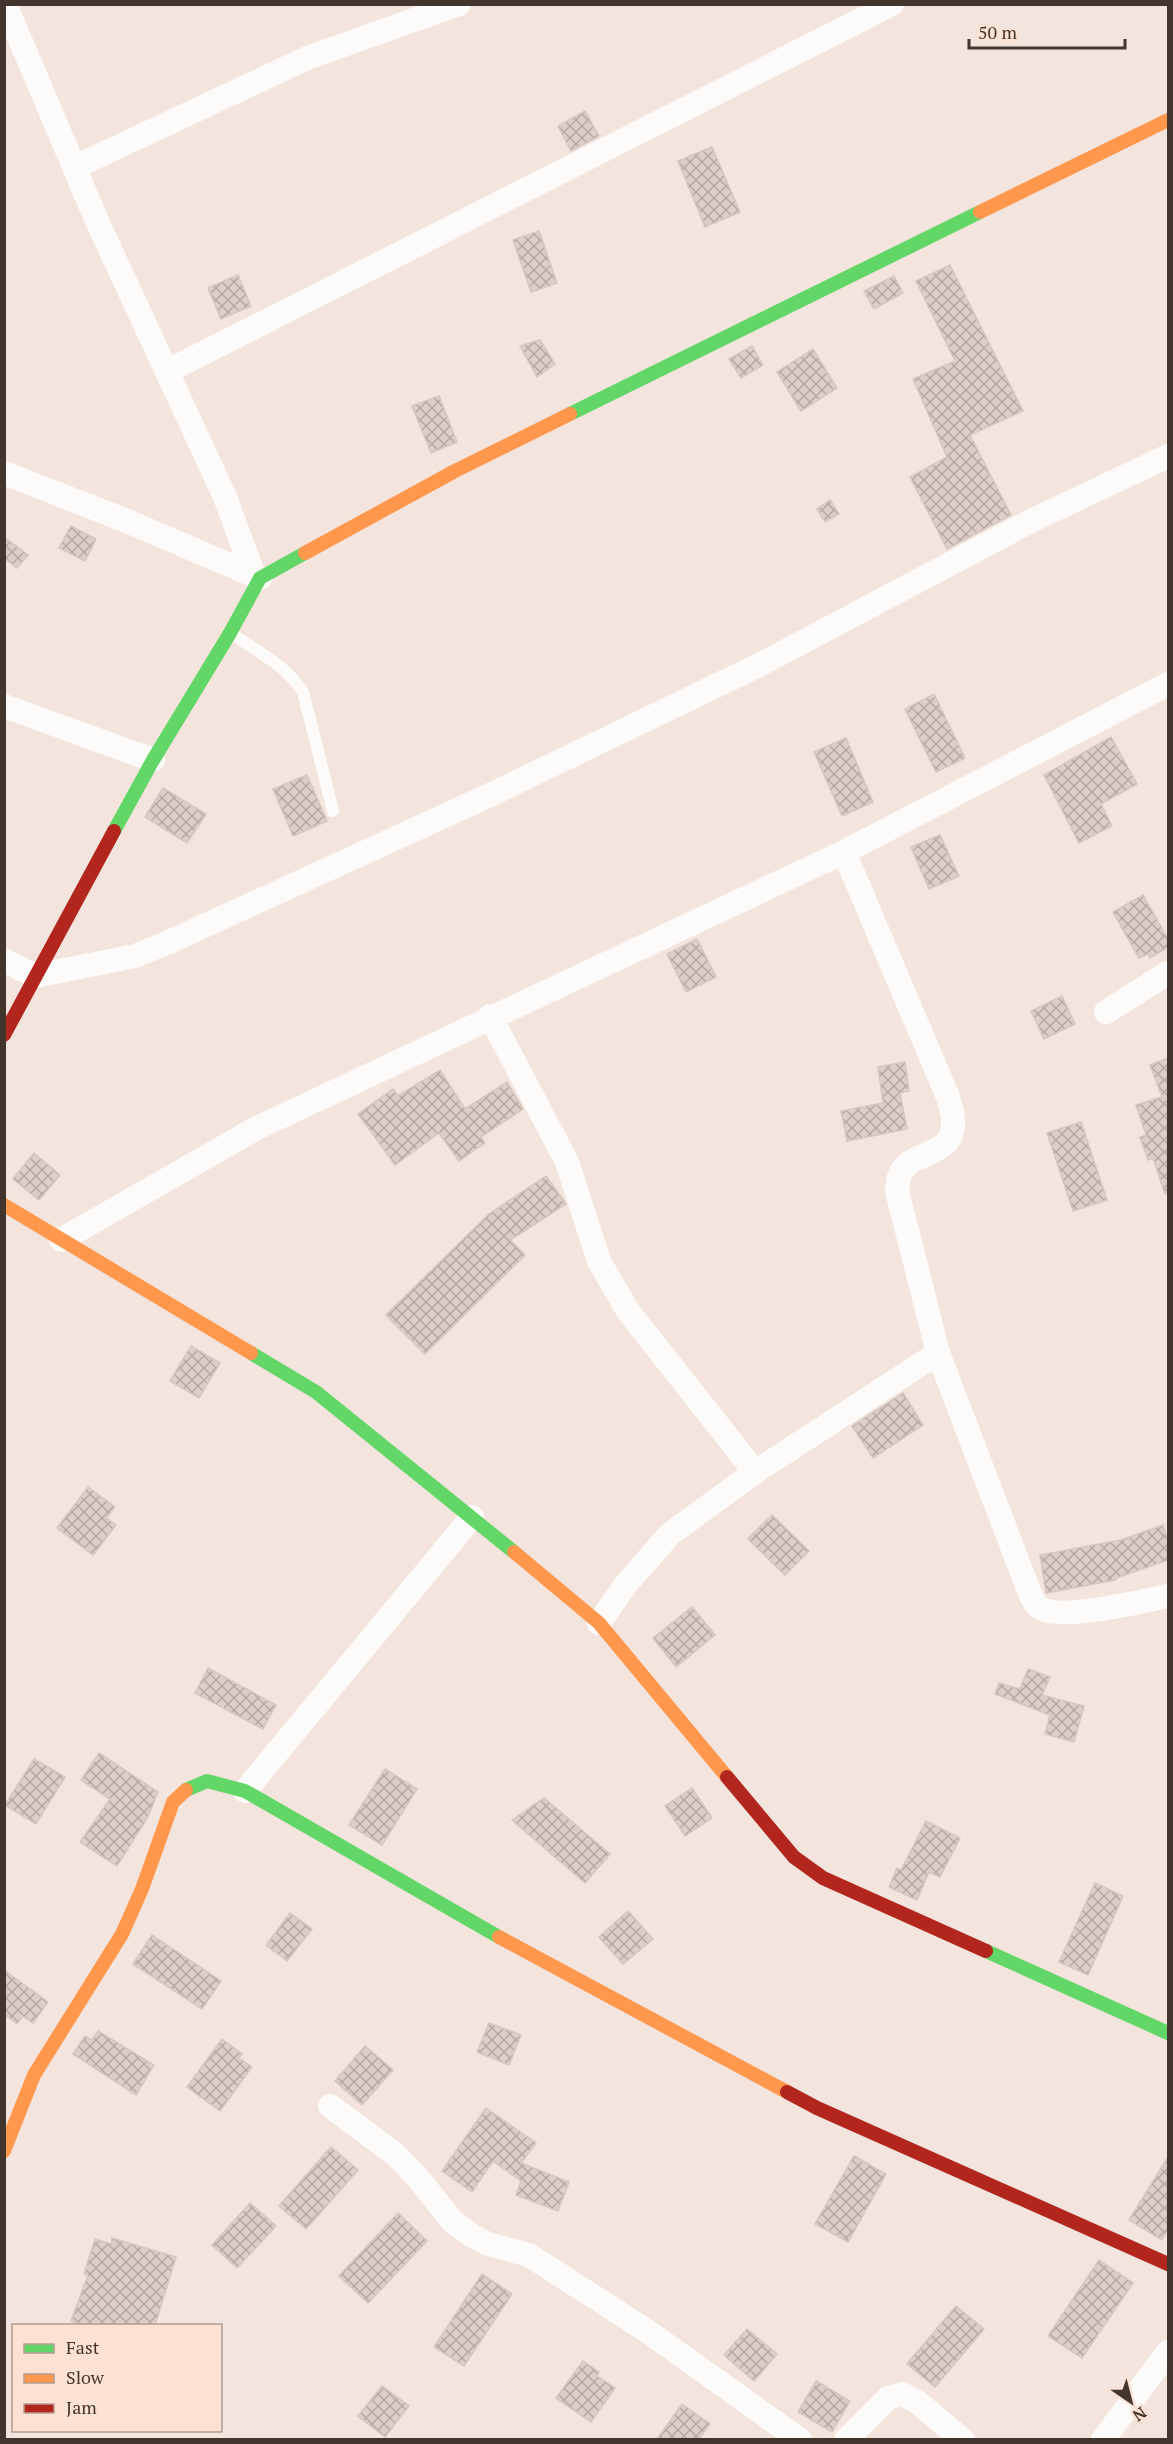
<svg xmlns="http://www.w3.org/2000/svg" width="1173" height="2444" font-family="'PT Serif',serif">
  <style>
    .building { fill: url(#building-cross-hatch); stroke: #d4c7c2; stroke-width: 1.5 }
    .lines { fill: none; stroke-linecap: round; stroke-linejoin: round }
    .lane { stroke: #fdfbfa; stroke-width: 12 }
    .street { stroke: #fdfbfa; stroke-width: 24 }
    .fast { stroke: #63d668; stroke-width: 14 }
    .slow { stroke: #ff974d; stroke-width: 14 }
    .jam { stroke: #b3261e; stroke-width: 14 }
  </style>
  <defs>
    <pattern id="building-cross-hatch" width="8" height="8" patternUnits="userSpaceOnUse" patternTransform="scale(1.5)"><rect width="8" height="8" fill="#decec8"/><path d="M0 0l8 8M0 8l8-8" fill="none" stroke="#b6a8a3"/></pattern>
  </defs>
  <rect width="100%" height="100%" fill="#f3e5dd"/>
  <!-- building -->
  <g class="building">
    <polygon points="585,111 599,136 571,151 558,126"/>
    <polygon points="712,147 740,212 705,227 678,161"/>
    <polygon points="539,231 557,283 531,292 513,240"/>
    <polygon points="950,265 1023,411 970,435 1011,515 947,549 910,477 947,457 913,379 955,361 916,281"/>
    <polygon points="238,275 251,306 221,319 208,288"/>
    <polygon points="894,276 903,293 874,309 864,291"/>
    <polygon points="540,340 555,364 537,377 520,346"/>
    <polygon points="752,346 763,365 741,378 729,359"/>
    <polygon points="813,349 837,388 801,411 777,372"/>
    <polygon points="439,396 457,442 431,453 412,406"/>
    <polygon points="830,500 839,514 825,522 817,509"/>
    <polygon points="71,526 96,539 85,561 59,548"/>
    <polygon points="4,537 28,555 17,568 4,558"/>
    <polygon points="934,694 965,758 936,772 905,709"/>
    <polygon points="1111,737 1137,784 1101,804 1112,826 1079,843 1044,775"/>
    <polygon points="846,738 873,802 842,816 814,752"/>
    <polygon points="307,775 327,821 293,836 273,789"/>
    <polygon points="163,788 206,814 187,843 145,817"/>
    <polygon points="940,835 959,876 929,889 911,847"/>
    <polygon points="1143,895 1168,939 1168,947 1150,958 1148,954 1139,958 1113,912"/>
    <polygon points="697,939 716,977 686,992 667,954"/>
    <polygon points="1062,996 1075,1024 1044,1039 1031,1011"/>
    <polygon points="1168,1058 1168,1194 1165,1194 1153,1158 1148,1160 1140,1137 1146,1135 1136,1105 1162,1097 1150,1065"/>
    <polygon points="905,1062 909,1091 900,1093 907,1129 847,1141 841,1111 883,1103 878,1067"/>
    <polygon points="440,1070 465,1109 507,1082 523,1109 481,1137 485,1143 459,1161 439,1133 395,1165 358,1114 393,1089 398,1096"/>
    <polygon points="1081,1122 1107,1200 1073,1211 1047,1133"/>
    <polygon points="34,1153 60,1175 39,1200 13,1179"/>
    <polygon points="546,1176 566,1204 510,1240 525,1255 425,1354 386,1315 489,1214"/>
    <polygon points="191,1346 220,1363 199,1398 170,1381"/>
    <polygon points="903,1393 923,1425 873,1458 852,1426"/>
    <polygon points="88,1487 115,1507 106,1518 116,1525 93,1555 57,1528"/>
    <polygon points="772,1515 809,1551 785,1575 748,1539"/>
    <polygon points="1163,1525 1168,1541 1168,1560 1116,1578 1116,1580 1046,1593 1040,1555 1121,1540"/>
    <polygon points="692,1607 715,1635 676,1667 653,1638"/>
    <polygon points="208,1668 276,1705 263,1729 195,1693"/>
    <polygon points="1028,1669 1050,1677 1042,1695 1084,1706 1074,1742 1045,1734 1050,1715 995,1694 999,1683 1020,1689"/>
    <polygon points="99,1753 158,1792 148,1817 117,1866 80,1842 110,1799 81,1780"/>
    <polygon points="34,1759 65,1777 36,1824 5,1805"/>
    <polygon points="385,1769 417,1789 382,1845 349,1825"/>
    <polygon points="692,1788 712,1818 685,1836 665,1806"/>
    <polygon points="544,1798 610,1854 585,1883 512,1820"/>
    <polygon points="926,1821 960,1838 940,1877 929,1872 917,1900 889,1887 897,1868 901,1870"/>
    <polygon points="1095,1883 1123,1896 1088,1975 1059,1962"/>
    <polygon points="628,1911 653,1939 623,1964 599,1937"/>
    <polygon points="290,1913 312,1929 287,1961 266,1945"/>
    <polygon points="152,1935 221,1981 202,2009 133,1964"/>
    <polygon points="4,1970 48,2002 33,2023 23,2016 17,2024 4,2014"/>
    <polygon points="489,2023 521,2035 509,2065 477,2052"/>
    <polygon points="98,2031 154,2065 136,2095 73,2054 85,2036 92,2040"/>
    <polygon points="222,2039 242,2054 239,2058 252,2067 220,2111 187,2087"/>
    <polygon points="365,2046 393,2070 362,2105 335,2081"/>
    <polygon points="486,2108 536,2143 521,2163 569,2182 558,2211 516,2195 521,2181 493,2161 472,2192 442,2171"/>
    <polygon points="331,2147 358,2170 306,2229 279,2206"/>
    <polygon points="854,2156 886,2174 848,2242 815,2224"/>
    <polygon points="1168,2157 1168,2229 1162,2240 1129,2220"/>
    <polygon points="250,2203 276,2226 237,2268 212,2245"/>
    <polygon points="398,2213 427,2241 368,2303 339,2276"/>
    <polygon points="112,2238 176,2257 155,2325 83,2325 71,2321 88,2275 84,2274 95,2239 111,2244"/>
    <polygon points="1099,2260 1133,2283 1082,2358 1048,2336"/>
    <polygon points="482,2274 512,2294 464,2366 434,2347"/>
    <polygon points="956,2306 984,2329 935,2387 907,2364"/>
    <polygon points="747,2329 777,2354 754,2381 724,2355"/>
    <polygon points="583,2361 599,2372 597,2376 615,2388 591,2422 556,2398"/>
    <polygon points="816,2381 850,2401 832,2432 798,2412"/>
    <polygon points="382,2386 409,2406 385,2437 358,2416"/>
    <polygon points="682,2404 710,2424 699,2439 657,2439"/>
  </g>
  <g class="lines">
    <!-- lane -->
    <path class="lane" d="M231 633C256 651 286 665 303 692L333 811"/>
    <!-- street -->
    <g class="street">
      <polyline points="5,4 97,221 225,497 254,576"/>
      <polyline points="75,167 307,58 459,4"/>
      <polyline points="168,371 892,4"/>
      <polyline points="4,473 127,521 260,578"/>
      <polyline points="4,706 153,760"/>
      <path d="M844 852 948 1097C950 1105 953 1113 953 1120 956 1160 908 1148 899 1177 898 1181 898 1186 897 1191L938 1353 1029 1591C1031 1596 1035 1604 1039 1607 1058 1622 1143 1601 1168 1596"/>
      <polyline points="4,960 35,976 135,956 169,942 490,795 761,664 1033,520 1168,456"/>
      <polyline points="1106,1012 1168,973"/>
      <polyline points="490,1016 567,1162 599,1261 628,1311 755,1472"/>
      <polyline points="61,1240 255,1129 844,852 1168,684"/>
      <polyline points="599,1623 627,1583 670,1534 755,1472 938,1353"/>
      <polyline points="245,1791 472,1517"/>
      <polyline points="330,2106 396,2155 418,2178 452,2221 471,2235 488,2244 529,2255 647,2331 800,2440"/>
      <polyline points="846,2440 888,2398 902,2394 916,2401 963,2440"/>
      <polyline points="1103,2440 1168,2352"/>
    </g>
    <!-- fast -->
    <g class="fast">
      <polyline points="570,414 980,212"/>
      <polyline points="114,831 153,760 230,633 260,578 305,553"/>
      <polyline points="251,1353 316,1392 514,1552"/>
      <polyline points="186,1790 207,1781 245,1791 499,1937"/>
      <polyline points="986,1951 1168,2033"/>
    </g>
    <!-- slow -->
    <g class="slow">
      <polyline points="980,212 1168,120"/>
      <polyline points="305,553 455,471 570,414"/>
      <polyline points="4,1205 251,1353"/>
      <polyline points="514,1552 599,1623 727,1777"/>
      <polyline points="499,1937 787,2092"/>
      <polyline points="4,2151 34,2075 122,1934 142,1889 173,1802 186,1790"/>
    </g>
    <!-- jam -->
    <g class="jam">
      <polyline points="4,1035 114,831"/>
      <polyline points="727,1777 794,1857 823,1878 986,1951"/>
      <polyline points="787,2092 817,2108 1168,2264"/>
    </g>
  </g>
  <!-- border -->
  <rect width="1173" height="2444" fill="none" stroke="#42352e" stroke-width="12"/>
  <!-- legend -->
  <rect x="12" y="2324" width="210" height="108" fill="#fde2d3" stroke="#b29d91" stroke-width="1.5"/>
  <rect x="24" y="2344" width="30" height="9" fill="#63d668" stroke="#b29d91" stroke-width="1.5"/>
  <text x="66" y="2354" font-size="18" fill="#42352e">Fast</text>
  <rect x="24" y="2374" width="30" height="9" fill="#ff974d" stroke="#b29d91" stroke-width="1.5"/>
  <text x="66" y="2384" font-size="18" fill="#42352e">Slow</text>
  <rect x="24" y="2404" width="30" height="9" fill="#b3261e" stroke="#b29d91" stroke-width="1.5"/>
  <text x="66" y="2414" font-size="18" fill="#42352e">Jam</text>
  <!-- north arrow -->
  <g transform="translate(1131 2402) rotate(145)" stroke="#fde2d3" stroke-width="4.5" paint-order="stroke">
  <path d="M0-4.5L10 22L0 15L-10 22Z" fill="#42352e"/>
  <text y="-9" font-size="16" font-weight="bold" text-anchor="middle" fill="#42352e">N</text>
  </g>
  <!-- scale -->
  <path d="M969 39v9h156v-9" fill="none" stroke="#42352e" stroke-width="3"/>
  <text x="978" y="39" font-size="18" fill="#42352e" stroke="#fde2d3" stroke-width="4.5" paint-order="stroke">50 m</text>
</svg>
